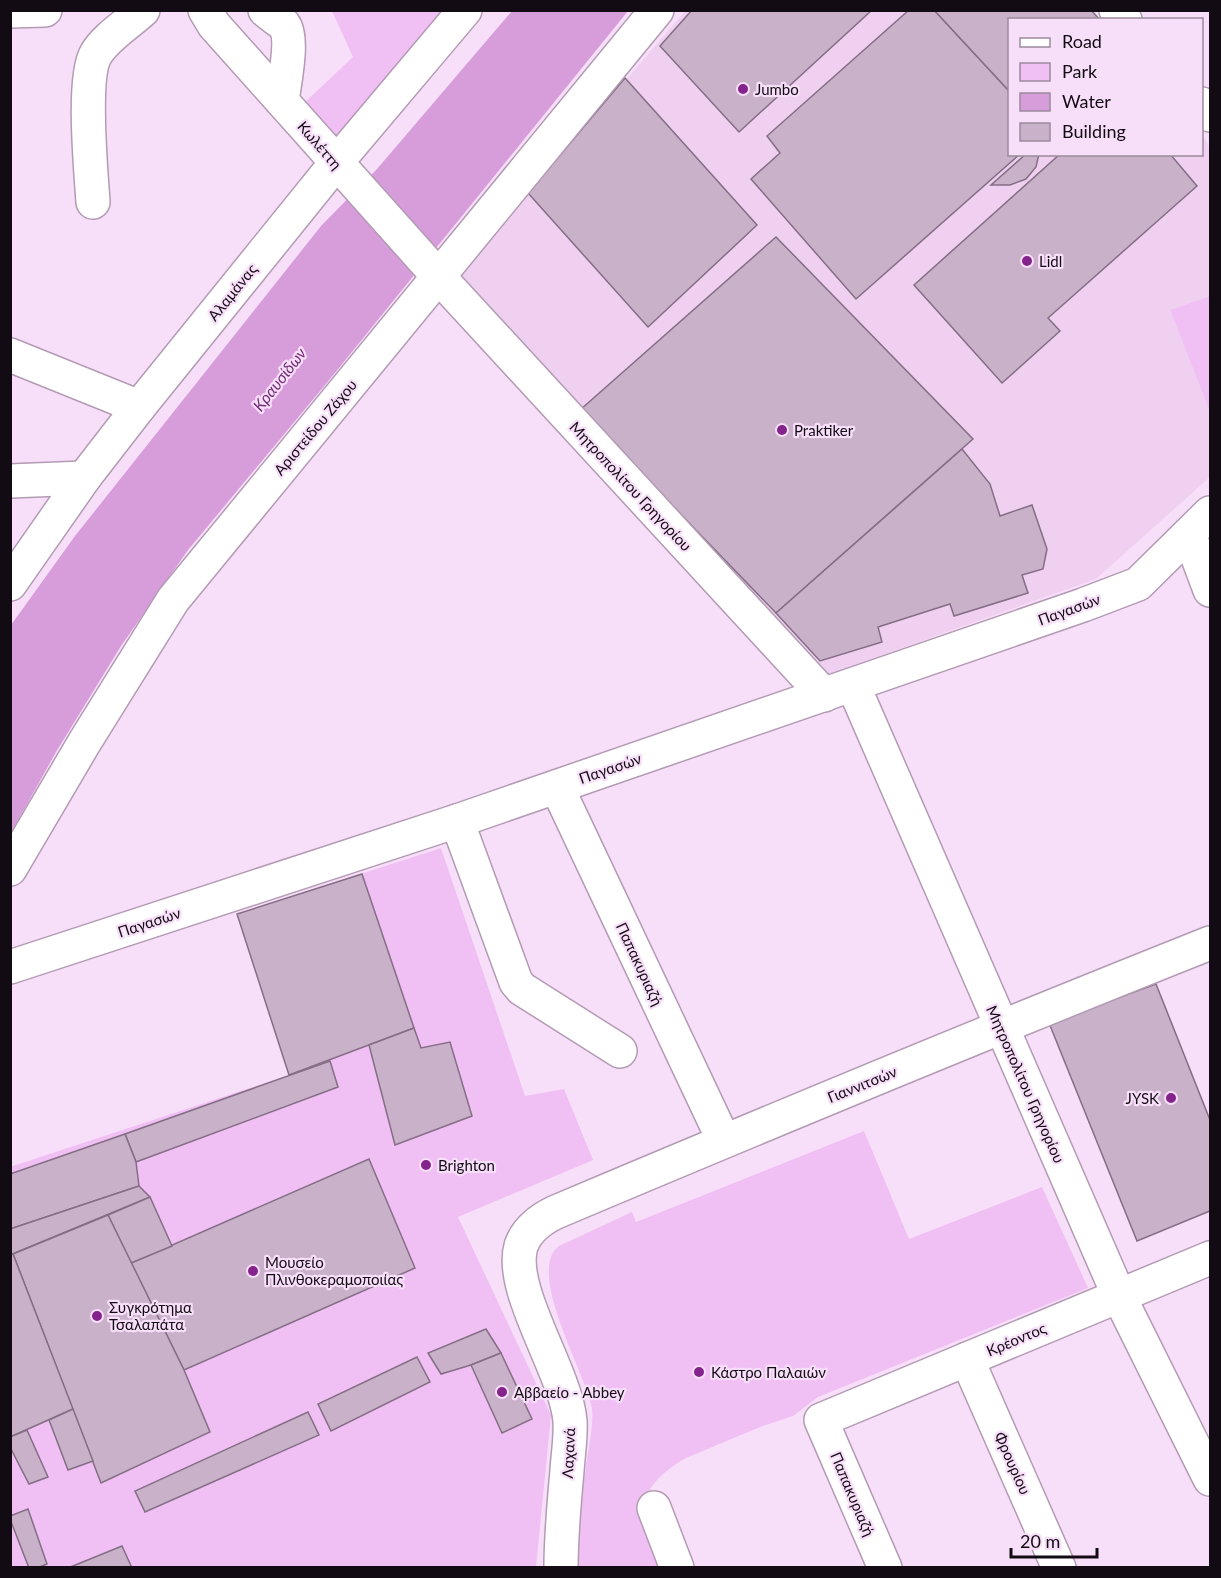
<svg xmlns="http://www.w3.org/2000/svg" width="1221" height="1578" font-family="Lato,sans-serif">
  <style>
    .built { fill: #efd0f0 }
    .green { fill: #f0bff3 }
    .water { fill: #d79cda }
    .building { fill: #c9b1ca; stroke: #846e85; stroke-width: 1.5 }
    .lines { fill: none; stroke-linecap: round; stroke-linejoin: round }
    .minor-casing { stroke: #b39bb4; stroke-width: 36 }
    .minor { stroke: #fff; stroke-width: 33 }
    .poi-dot { fill: #85238d; stroke: #f8dff9; stroke-width: 2 }
    .labels { text-anchor: middle; dominant-baseline: central; stroke-width: 4.5; stroke-linejoin: round; paint-order: stroke }
    .poi-label { font-size: 15px; fill: #130b13; stroke: #f8dff9; text-anchor: start }
    .street-label { font-size: 15px; fill: #130b13; stroke: #f8dff9 }
    .water-label { font-size: 16px; font-style: italic; fill: #702b75; stroke: #f8dff9 }
  </style>
  <rect width="100%" height="100%" fill="#f8dff9"/>
  <!-- built -->
  <polygon class="built" points="685,11 1091,11 1010,20 1010,154 1202,154 1202,135 1210,147 1210,296 1170,310 1210,412 1210,477 1096,579 825,675 460,274"/>
  <!-- green -->
  <g class="green">
    <polygon points="332,11 447,11 335,143 302,105 353,57"/>
    <polygon points="1210,296 1210,412 1170,310"/>
    <polygon points="441,848 525,1096 564,1089 593,1160 458,1217 551,1415 536,1567 11,1567 10,1167 289,1075 237,914"/>
    <path d="M864 1131 909 1239 1042 1187 1088 1288 818 1397 793 1416 760 1427 686 1458C670 1467 651 1481 645 1500L663 1567H576C578 1534 581 1501 586 1467 588 1449 594 1427 592 1408 586 1374 525 1271 559 1246L632 1212 636 1222Z"/>
  </g>
  <!-- water -->
  <polygon class="water" points="512,11 628,11 330,379 188,550 121,646 56,752 11,833 11,625 75,536 321,226 377,169"/>
  <!-- building -->
  <g class="building">
    <polygon points="692,10 872,10 739,132 660,46"/>
    <polygon points="909,10 934,10 1010,92 1010,154 1020,154 856,299 751,179 780,153 767,136"/>
    <polygon points="934,10 1091,10 1100,20 1010,20 1010,92"/>
    <polygon points="625,78 757,225 648,327 528,193"/>
    <polygon points="1026,154 1039,154 1036,167 1026,179 1010,185 991,185"/>
    <polygon points="1060,154 1170,154 1197,186 1048,318 1060,331 1002,383 914,285"/>
    <polygon points="776,237 973,439 776,613 580,410"/>
    <polygon points="962,449 990,484 1000,516 1032,505 1047,549 1043,569 1022,575 1028,593 954,616 950,604 878,627 882,642 820,661 776,613"/>
    <polygon points="362,874 414,1028 289,1075 237,914"/>
    <polygon points="1156,984 1210,1120 1210,1211 1137,1241 1049,1023"/>
    <polygon points="414,1028 421,1048 450,1042 472,1116 395,1145 369,1045"/>
    <polygon points="330,1061 338,1087 136,1162 125,1134"/>
    <polygon points="125,1134 136,1162 139,1186 10,1229 10,1174"/>
    <polygon points="369,1159 415,1268 184,1370 131,1263"/>
    <polygon points="139,1186 150,1197 10,1255 10,1229"/>
    <polygon points="150,1197 172,1246 131,1263 108,1215"/>
    <polygon points="108,1215 184,1370 210,1432 101,1483 13,1254"/>
    <polygon points="13,1254 73,1409 10,1437 10,1255"/>
    <polygon points="486,1329 501,1353 471,1365 441,1374 428,1353"/>
    <polygon points="501,1353 532,1419 502,1433 471,1365"/>
    <polygon points="417,1357 430,1382 331,1431 318,1404"/>
    <polygon points="73,1409 93,1461 68,1470 49,1420"/>
    <polygon points="308,1412 319,1435 145,1512 135,1491"/>
    <polygon points="27,1430 48,1477 29,1484 10,1447 10,1437"/>
    <polygon points="28,1509 47,1564 37,1568 29,1568 10,1519 10,1516"/>
    <polygon points="122,1546 132,1568 68,1568"/>
  </g>
  <g class="lines">
    <defs>
      <g id="minor">
        <polyline points="205,10 214,25 439,277 824,695"/>
        <path d="M265 10C270 15 279 20 284 25 294 38 284 85 282 101"/>
        <polyline points="1116,10 1125,20"/>
        <polyline points="10,11 45,10"/>
        <polyline points="1202,104 1210,115"/>
        <path d="M93 202C91 172 82 77 96 54 106 37 128 24 143 10"/>
        <polyline points="10,355 139,407"/>
        <polyline points="10,481 84,478"/>
        <polyline points="1189,534 1210,590"/>
        <polyline points="10,584 84,478 139,407 336,163 465,10"/>
        <polyline points="853,685 1119,1296 1210,1479"/>
        <polyline points="557,787 724,1141"/>
        <polyline points="457,821 516,982 522,989 620,1051"/>
        <polyline points="10,869 84,743 173,600 657,10"/>
        <polyline points="10,967 457,821 1083,605 1138,584 1210,513"/>
        <polyline points="967,1359 1059,1568"/>
        <polyline points="654,1508 677,1568"/>
        <path d="M561 1568C561 1535 564 1503 567 1471 568 1454 571 1438 570 1421 566 1372 508 1290 521 1246 527 1229 541 1219 556 1212 774 1120 991 1030 1210 943"/>
        <polyline points="885,1568 821,1420 1210,1258"/>
      </g>
    </defs>
    <!-- minor casing -->
    <use href="#minor" class="minor-casing"/>
    <!-- minor -->
    <use href="#minor" class="minor"/>
  </g>
  <!-- markers -->
  <g class="poi-dot">
    <circle cx="743" cy="89" r="6"/>
    <circle cx="1027" cy="261" r="6"/>
    <circle cx="782" cy="430" r="6"/>
    <circle cx="1171" cy="1098" r="6"/>
    <circle cx="426" cy="1165" r="6"/>
    <circle cx="253" cy="1271" r="6"/>
    <circle cx="97" cy="1316" r="6"/>
    <circle cx="699" cy="1372" r="6"/>
    <circle cx="502" cy="1392" r="6"/>
  </g>
  <g class="labels">
    <!-- poi labels -->
    <g class="poi-label">
      <text x="755" y="89">Jumbo</text>
      <text x="1039" y="261">Lidl</text>
      <text x="794" y="430">Praktiker</text>
      <text x="1159" y="1098" text-anchor="end">JYSK</text>
      <text x="438" y="1165">Brighton</text>
      <text x="265" y="1262">Μουσείο<tspan x="265" dy="17">Πλινθοκεραμοποιίας</tspan></text>
      <text x="109" y="1307">Συγκρότημα<tspan x="109" dy="17">Τσαλαπάτα</tspan></text>
      <text x="711" y="1372">Κάστρο Παλαιών</text>
      <text x="514" y="1392">Αββαείο - Abbey</text>
    </g>
    <!-- street labels -->
    <g class="street-label">
      <text transform="translate(320 145) rotate(49)">Κωλέττη</text>
      <text transform="translate(232 292) rotate(-51)">Αλαμάνας</text>
      <text transform="translate(315 427) rotate(-50)">Αριστείδου Ζάχου</text>
      <text transform="translate(631 486) rotate(47)">Μητροπολίτου Γρηγορίου</text>
      <text transform="translate(1069 609) rotate(-20)">Παγασών</text>
      <text transform="translate(610 768) rotate(-19)">Παγασών</text>
      <text transform="translate(149 922) rotate(-18)">Παγασών</text>
      <text transform="translate(640 964) rotate(65)">Παπακυριαζή</text>
      <text transform="translate(862 1084) rotate(-22)">Γιαννιτσών</text>
      <text transform="translate(1026 1084) rotate(66)">Μητροπολίτου Γρηγορίου</text>
      <text transform="translate(1016 1339) rotate(-23)">Κρέοντος</text>
      <text transform="translate(568 1453) rotate(-87)">Λαχανά</text>
      <text transform="translate(1013 1463) rotate(66)">Φρουρίου</text>
      <text transform="translate(853 1494) rotate(67)">Παπακυριαζή</text>
    </g>
    <!-- water labels -->
    <g class="water-label">
      <text transform="translate(279 379) rotate(-52)">Κραυσίδων</text>
    </g>
  </g>
  <!-- border -->
  <rect width="1221" height="1578" fill="none" stroke="#130b13" stroke-width="24"/>
  <!-- legend -->
  <rect x="1008" y="18" width="195" height="138" fill="#f8dff9" stroke="#9c8a9d" stroke-width="1.5"/>
  <rect x="1020" y="38" width="30" height="9" fill="#ffffff" stroke="#9c8a9d" stroke-width="1.5"/>
  <text x="1062" y="48" font-size="18" fill="#130b13">Road</text>
  <rect x="1020" y="63" width="30" height="18" fill="#f0bff3" stroke="#9c8a9d" stroke-width="1.5"/>
  <text x="1062" y="78" font-size="18" fill="#130b13">Park</text>
  <rect x="1020" y="93" width="30" height="18" fill="#d79cda" stroke="#9c8a9d" stroke-width="1.5"/>
  <text x="1062" y="108" font-size="18" fill="#130b13">Water</text>
  <rect x="1020" y="123" width="30" height="18" fill="#c9b1ca" stroke="#9c8a9d" stroke-width="1.5"/>
  <text x="1062" y="138" font-size="18" fill="#130b13">Building</text>
  <!-- scale -->
  <path d="M1011 1548v9h86v-9" fill="none" stroke="#130b13" stroke-width="3"/>
  <text x="1020" y="1548" font-size="18" fill="#130b13" stroke="#f8dff9" stroke-width="4.5" paint-order="stroke">20 m</text>
</svg>
